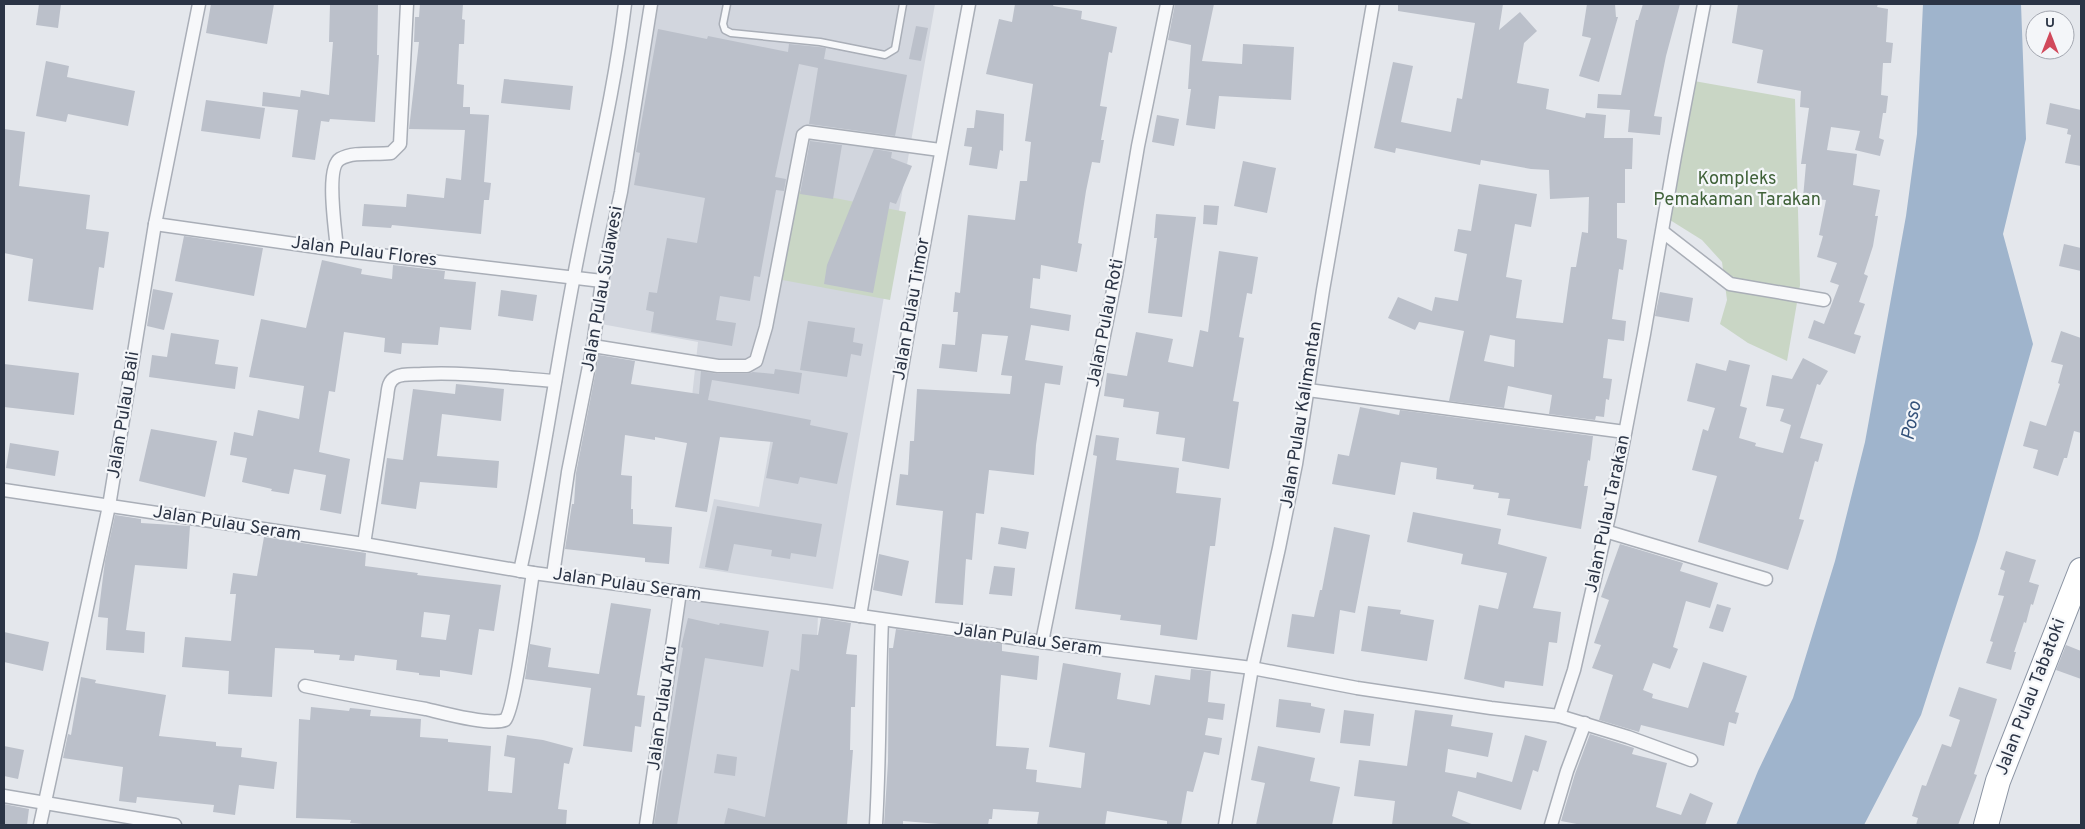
<svg xmlns="http://www.w3.org/2000/svg" width="2085" height="829" font-family="Overpass,sans-serif">
  <style>
    .built { fill: #d2d6de }
    .green { fill: #c9d6c5 }
    .water { fill: #9fb4cc }
    .building { fill: #bbc0ca; fill-rule: evenodd }
    .lines { fill: none; stroke-linecap: round; stroke-linejoin: round }
    .lane-casing { stroke: #a9aeb7; stroke-width: 9 }
    .street-casing { stroke: #a9aeb7; stroke-width: 15 }
    .highway-casing { stroke: #8b94a3; stroke-width: 26 }
    .lane { stroke: #f7f8fa; stroke-width: 6 }
    .street { stroke: #f7f8fa; stroke-width: 12 }
    .highway { stroke: #fff; stroke-width: 24 }
    .labels { text-anchor: middle; dominant-baseline: central; stroke-width: 4.5; stroke-linejoin: round; paint-order: stroke }
    .park-label { font-size: 18px; fill: #3f6138; stroke: #f4f6f9 }
    .street-label { font-size: 18px; fill: #2b3445; stroke: #f4f6f9 }
    .water-label { font-size: 19px; font-style: italic; fill: #34527a; stroke: #f4f6f9 }
  </style>
  <rect width="100%" height="100%" fill="#e4e7ec"/>
  <!-- built -->
  <g class="built">
    <polygon points="653,4 935,4 833,589 699,568 714,499 759,507 772,432 689,424 698,342 596,323"/>
    <polygon points="679,594 818,614 810,825 643,825"/>
  </g>
  <!-- green -->
  <g class="green">
    <polygon points="1694,81 1795,99 1800,285 1787,361 1748,343 1720,324 1727,300 1722,262 1702,240 1670,220"/>
    <polygon points="794,190 906,212 890,300 777,279"/>
  </g>
  <!-- water -->
  <polygon class="water" points="1923,4 2021,4 2026,139 2003,234 2033,344 1978,538 1921,715 1864,825 1736,825 1758,771 1793,698 1835,561 1865,442 1906,216 1917,134"/>
  <!-- building -->
  <g class="building">
    <polygon points="39,4 61,4 58,28 36,25"/>
    <polygon points="211,4 274,4 267,44 206,33"/>
    <polygon points="330,4 378,4 377,55 379,55 375,122 330,119 329,122 321,121 315,160 292,157 298,110 262,106 263,92 300,97 301,90 329,95 333,42 329,42"/>
    <polygon points="420,4 463,4 462,19 465,20 464,44 459,44 457,84 464,85 463,107 470,107 470,114 489,115 484,182 491,183 489,200 484,200 481,234 392,225 391,228 362,226 364,204 406,207 407,194 444,198 446,178 461,180 465,130 409,129 419,42 414,42 415,17 419,17"/>
    <polygon points="1015,4 1054,4 1053,6 1082,11 1081,19 1117,27 1112,53 1109,52 1100,106 1107,107 1101,140 1104,140 1100,163 1092,162 1086,191 1078,243 1082,244 1077,272 1041,265 1040,279 1033,278 1030,308 1071,315 1069,331 1031,325 1025,360 1063,366 1060,385 1045,383 1036,445 1034,475 989,470 984,514 976,513 972,560 966,559 963,605 935,603 943,511 896,505 900,474 908,475 910,441 914,441 917,389 1010,394 1012,376 1001,375 1008,336 982,334 977,372 939,368 942,344 955,345 958,312 953,312 955,292 960,293 968,215 1015,220 1020,181 1027,181 1031,142 1025,141 1033,84 986,74 999,19 1012,22"/>
    <polygon points="1175,4 1214,4 1202,61 1242,64 1243,44 1294,47 1291,100 1219,96 1215,129 1186,125 1191,89 1188,89 1191,45 1168,40"/>
    <path d="M1398 4H1503L1499 30 1520 12 1537 31 1524 43 1517 83 1549 89 1546 109 1585 118 1586 113 1606 115 1604 138H1633L1632 169H1625V203H1617V238L1627 240 1623 270 1619 269 1612 319 1626 321 1624 341 1608 339 1603 378 1612 379 1609 400 1606 399 1604 417 1596 416 1595 420 1549 414 1552 395 1508 386 1504 408 1449 401 1464 331 1419 322 1415 330 1388 318 1398 297 1432 311 1435 297 1458 301 1467 254 1454 251 1458 229 1471 231 1479 184 1537 194 1531 227 1515 224 1506 277 1522 280 1516 318 1563 323 1571 267H1576L1582 232 1588 233 1589 197 1550 199 1549 170 1531 169 1481 160 1480 165 1396 148 1395 153 1374 148 1393 62 1413 66 1401 122 1451 132 1457 98 1462 99 1475 23 1398 11ZM1490 335 1515 340 1514 367 1484 361Z"/>
    <polygon points="1587,4 1615,4 1616,17 1618,17 1599,82 1579,76 1591,38 1582,36"/>
    <polygon points="1643,4 1680,4 1666,56 1654,116 1662,117 1660,135 1628,132 1630,110 1597,108 1598,94 1621,95 1636,20 1638,20"/>
    <polygon points="1738,4 1878,4 1877,7 1888,9 1886,42 1893,43 1891,63 1883,63 1881,95 1888,96 1886,113 1883,113 1879,138 1884,140 1880,156 1855,150 1860,131 1831,127 1827,150 1857,154 1853,185 1880,190 1875,216 1878,216 1873,246 1864,274 1868,276 1859,302 1865,304 1854,334 1861,336 1855,354 1808,338 1814,320 1824,324 1839,285 1830,282 1837,263 1817,257 1823,236 1819,235 1826,200 1803,198 1806,164 1801,164 1809,108 1800,107 1801,91 1757,83 1763,50 1732,43"/>
    <polygon points="916,26 928,28 921,61 909,59"/>
    <polygon points="658,29 707,39 708,36 788,52 789,44 819,47 826,48 824,59 907,75 895,136 809,124 818,68 799,64 775,177 786,179 784,191 776,190 760,277 754,276 750,301 720,296 716,320 736,323 732,346 651,332 654,312 646,310 649,292 657,293 667,238 697,243 705,198 634,185 640,153 636,152"/>
    <polygon points="46,61 69,66 67,77 135,91 128,126 68,114 66,122 36,116"/>
    <polygon points="504,79 573,86 570,110 501,103"/>
    <polygon points="206,100 265,108 260,139 201,131"/>
    <polygon points="2050,103 2081,110 2081,166 2065,163 2071,135 2067,134 2068,129 2046,124"/>
    <polygon points="976,110 1004,114 1003,151 1000,150 997,169 969,165 972,147 964,146 967,128 974,128"/>
    <polygon points="1157,115 1179,119 1174,146 1152,142"/>
    <polygon points="4,129 25,132 19,186 90,195 86,229 109,232 104,268 99,267 93,310 28,301 33,259 4,253"/>
    <polygon points="810,141 842,145 833,199 800,194"/>
    <polygon points="874,149 892,152 891,158 912,166 896,204 890,202 873,293 824,284 827,265"/>
    <polygon points="1243,161 1276,168 1267,213 1234,206"/>
    <polygon points="1204,205 1219,206 1217,225 1203,224"/>
    <polygon points="1156,214 1196,217 1182,317 1148,313 1157,238 1154,238"/>
    <polygon points="184,236 263,248 254,296 175,281"/>
    <polygon points="2064,244 2081,248 2081,271 2059,266"/>
    <polygon points="1219,251 1258,257 1252,294 1247,293 1239,337 1244,338 1233,401 1239,402 1229,469 1182,461 1185,438 1156,434 1159,412 1123,407 1124,399 1104,396 1107,373 1127,376 1136,332 1173,339 1168,362 1193,367 1200,330 1208,332"/>
    <polygon points="322,260 362,269 361,274 392,279 393,265 445,271 444,279 476,282 471,330 440,327 438,345 402,343 401,354 384,352 385,338 344,332 335,392 329,391 319,452 350,459 341,514 320,510 326,475 294,469 289,494 271,491 272,489 242,482 247,458 230,455 234,432 253,436 258,410 299,419 304,386 249,377 261,319 306,328"/>
    <polygon points="153,289 173,293 164,330 147,326"/>
    <polygon points="501,290 537,295 533,321 498,316"/>
    <polygon points="1660,292 1693,298 1689,322 1655,316"/>
    <polygon points="808,321 855,328 853,342 863,344 861,356 851,354 847,377 800,370"/>
    <polygon points="2061,331 2081,338 2081,433 2074,431 2067,458 2064,458 2058,476 2033,468 2038,450 2023,446 2030,421 2046,426 2060,384 2058,383 2063,365 2051,362"/>
    <polygon points="171,333 219,340 215,364 238,367 235,389 149,377 152,355 167,357"/>
    <polygon points="599,355 635,361 631,384 699,394 701,371 718,374 747,374 753,372 774,374 775,369 802,373 799,394 712,380 708,400 811,420 810,425 848,433 837,484 800,477 798,484 766,478 773,442 720,437 707,512 675,507 687,443 655,437 655,440 625,435 621,475 632,476 631,509 633,509 633,524 672,527 669,564 645,562 645,558 565,549 572,504 574,504 576,473"/>
    <polygon points="1803,358 1828,371 1820,385 1817,384 1800,438 1823,444 1818,462 1815,461 1799,519 1804,520 1788,570 1698,542 1717,476 1692,470 1703,429 1708,431 1715,408 1687,401 1696,363 1726,371 1729,360 1750,365 1740,406 1747,408 1739,438 1756,443 1755,446 1783,453 1791,425 1780,421 1784,409 1766,406 1772,375 1792,379"/>
    <polygon points="4,364 79,373 74,415 4,407"/>
    <polygon points="456,384 504,389 501,421 442,414 437,456 499,461 497,488 420,482 416,509 381,504 387,458 403,460 413,389 455,394"/>
    <polygon points="1360,407 1399,415 1400,410 1593,436 1590,461 1588,460 1584,486 1588,486 1581,529 1507,515 1510,499 1498,498 1499,493 1473,489 1474,485 1436,479 1437,468 1401,462 1395,495 1332,484 1338,454 1349,456"/>
    <polygon points="151,429 217,441 205,497 139,481"/>
    <polygon points="1096,435 1119,438 1116,460 1179,468 1176,493 1221,498 1215,546 1210,546 1197,640 1160,635 1161,625 1120,620 1121,615 1075,609 1097,456 1093,455"/>
    <polygon points="10,443 59,451 55,476 6,468"/>
    <polygon points="717,506 822,524 816,557 791,553 790,559 771,556 772,550 734,544 728,571 705,567"/>
    <polygon points="1413,512 1501,529 1498,544 1547,557 1533,608 1561,612 1557,643 1549,642 1543,686 1505,681 1504,688 1464,679 1479,605 1498,609 1507,573 1461,564 1463,554 1407,542"/>
    <polygon points="115,515 141,519 141,523 190,526 187,569 135,565 126,630 145,632 144,653 106,650 108,618 98,617 105,561"/>
    <polygon points="1001,527 1029,532 1026,549 998,544"/>
    <polygon points="1334,527 1370,535 1355,613 1340,610 1334,654 1287,647 1292,614 1314,617 1320,590 1322,590"/>
    <path d="M264 537 366 553 365 566 418 573 417 575 501 585 494 631 479 629 472 675 440 670V677L419 675V673L396 670 397 660 355 655 354 661 339 660 340 655 314 653V650L275 648 272 697 228 694 229 671 182 667 185 637 231 641 236 594H230L233 573 257 576ZM424 612 450 615 446 640 421 637Z"/>
    <polygon points="1620,544 1683,563 1680,571 1718,583 1710,608 1686,601 1673,647 1678,649 1670,669 1653,663 1643,690 1653,694 1652,698 1688,708 1703,662 1747,676 1735,712 1739,713 1736,724 1729,722 1724,746 1641,725 1639,732 1599,720 1613,675 1592,668 1601,645 1594,643 1609,600 1601,597"/>
    <polygon points="2006,551 2036,560 2029,582 2039,585 2033,605 2031,604 2026,623 2024,622 2014,652 2016,652 2011,670 1986,663 1993,642 1990,641 2004,596 1998,595 2005,571 2000,569"/>
    <polygon points="879,554 909,561 902,596 873,590"/>
    <polygon points="994,566 1015,568 1012,596 989,594"/>
    <polygon points="611,603 651,609 637,695 645,696 641,727 635,726 632,752 583,746 591,688 525,679 530,644 551,648 548,667 599,674"/>
    <polygon points="1717,604 1731,608 1723,632 1709,628"/>
    <polygon points="1368,606 1401,610 1400,614 1434,620 1427,661 1361,651"/>
    <polygon points="688,618 719,625 720,623 769,631 763,667 705,658 677,825 654,825 683,648 681,647"/>
    <polygon points="821,618 851,623 846,654 857,655 855,707 851,707 850,750 853,750 847,825 724,825 728,808 765,817 791,669 799,671 802,634 818,635"/>
    <polygon points="896,629 1002,644 1002,651 1039,656 1037,680 1001,675 996,746 1029,748 1026,769 1037,770 1036,782 1081,788 1085,753 1049,747 1063,663 1121,673 1117,699 1150,705 1155,675 1190,680 1191,669 1211,671 1208,702 1225,704 1223,720 1208,718 1205,735 1222,738 1219,755 1204,752 1193,792 1187,791 1181,825 1167,825 1167,821 1107,811 1105,825 1037,825 1039,812 993,809 992,819 989,819 988,825 952,825 903,821 903,825 884,825 888,762 889,648 893,648"/>
    <polygon points="4,632 49,642 43,671 4,662"/>
    <polygon points="2066,645 2081,651 2081,679 2056,670"/>
    <polygon points="81,677 96,680 95,683 166,695 159,736 216,742 216,746 242,748 241,757 277,762 274,789 239,785 235,815 213,812 214,805 137,797 136,803 119,801 123,767 63,758 68,734 71,735"/>
    <polygon points="1959,687 1997,699 1974,774 1977,775 1958,825 1916,825 1918,818 1912,816 1922,785 1926,786 1942,744 1951,747 1960,720 1949,716"/>
    <polygon points="1279,699 1311,703 1311,706 1325,709 1320,733 1276,727"/>
    <polygon points="311,707 349,711 350,708 371,710 370,716 421,719 420,737 448,739 448,742 491,746 488,791 512,793 515,758 504,756 507,735 543,740 573,748 569,764 564,763 558,809 567,810 566,825 375,825 350,823 351,820 296,818 299,719 310,720"/>
    <polygon points="1344,710 1374,714 1370,746 1340,743"/>
    <polygon points="1415,710 1453,715 1451,726 1493,733 1488,757 1448,749 1445,772 1476,778 1477,772 1512,782 1525,735 1547,741 1538,772 1533,770 1521,810 1458,791 1452,816 1474,825 1392,825 1395,801 1354,796 1359,760 1407,766"/>
    <polygon points="1590,734 1634,748 1632,754 1667,763 1656,807 1681,815 1690,793 1713,803 1705,825 1582,825 1561,821 1575,774"/>
    <polygon points="4,746 24,750 18,779 4,776"/>
    <polygon points="1258,746 1315,758 1310,781 1340,787 1332,825 1256,825 1265,783 1251,780"/>
    <polygon points="717,754 737,757 735,776 714,773"/>
    <polygon points="4,804 29,809 27,825 4,825"/>
  </g>
  <g class="lines">
    <defs>
      <polyline id="lane" points="727,4 723,24 725,30 731,33 820,42 885,55 895,49 903,4"/>
      <g id="street">
        <polyline points="155,224 337,250 602,281"/>
        <polyline points="1663,232 1730,284 1824,300"/>
        <path d="M337 250C336 233 325 168 340 159 354 151 376 155 391 153L400 144 407 4"/>
        <polyline points="593,346 718,366 747,366 756,361 766,327 803,135 807,132 940,150"/>
        <polyline points="1308,390 1625,432"/>
        <polyline points="4,490 364,544 533,573 826,611 1042,642 1252,668 1357,688 1491,708 1559,716 1574,670 1610,512 1644,334 1675,156 1704,4"/>
        <polyline points="1605,531 1766,579"/>
        <path d="M364 544 387 397C388 389 388 381 396 377 404 373 415 375 423 374 467 372 511 378 555 381"/>
        <path d="M520 571C542 473 555 374 574 276 591 185 614 96 625 4"/>
        <polyline points="553,575 568,472 593,346 602,281 621,192 651,4"/>
        <polyline points="860,616 913,303 969,4"/>
        <polyline points="1042,642 1116,276 1138,146 1167,4"/>
        <path d="M305 686C345 694 385 702 426 709 443 713 490 726 505 720 515 710 529 595 533 573"/>
        <polyline points="1559,716 1628,737 1691,760"/>
        <polyline points="4,796 175,825"/>
        <polyline points="40,825 109,506 155,224 199,4"/>
        <polyline points="646,825 680,592"/>
        <path d="M876 825C880 757 879 689 882 620"/>
        <polyline points="1225,825 1252,668 1279,548 1296,464 1323,290 1373,4"/>
        <polyline points="1551,825 1567,771 1585,723"/>
      </g>
      <polyline id="highway" points="1986,825 1998,781 2081,570"/>
    </defs>
    <!-- lane casing -->
    <use href="#lane" class="lane-casing"/>
    <!-- street casing -->
    <use href="#street" class="street-casing"/>
    <!-- highway casing -->
    <use href="#highway" class="highway-casing"/>
    <!-- lane -->
    <use href="#lane" class="lane"/>
    <!-- street -->
    <use href="#street" class="street"/>
    <!-- highway -->
    <use href="#highway" class="highway"/>
  </g>
  <g class="labels">
    <!-- park labels -->
    <g class="park-label">
      <text x="1737" y="179">Kompleks<tspan x="1737" dy="21">Pemakaman Tarakan</tspan></text>
    </g>
    <!-- street labels -->
    <g class="street-label">
      <text transform="translate(364 252) rotate(7)">Jalan Pulau Flores</text>
      <text transform="translate(603 289) rotate(-80)">Jalan Pulau Sulawesi</text>
      <text transform="translate(912 309) rotate(-80)">Jalan Pulau Timor</text>
      <text transform="translate(1106 323) rotate(-79)">Jalan Pulau Roti</text>
      <text transform="translate(124 415) rotate(-81)">Jalan Pulau Bali</text>
      <text transform="translate(1302 415) rotate(-81)">Jalan Pulau Kalimantan</text>
      <text transform="translate(1608 514) rotate(-78)">Jalan Pulau Tarakan</text>
      <text transform="translate(227 524) rotate(9)">Jalan Pulau Seram</text>
      <text transform="translate(627 585) rotate(8)">Jalan Pulau Seram</text>
      <text transform="translate(1028 640) rotate(8)">Jalan Pulau Seram</text>
      <text transform="translate(2031 697) rotate(-69)">Jalan Pulau Tabatoki</text>
      <text transform="translate(663 708) rotate(-82)">Jalan Pulau Aru</text>
    </g>
    <!-- water labels -->
    <g class="water-label">
      <text transform="translate(1912 421) rotate(-79)">Poso</text>
    </g>
  </g>
  <!-- border -->
  <rect width="2085" height="829" fill="none" stroke="#2b3445" stroke-width="10"/>
  <!-- north arrow -->
  <g transform="translate(2050 35)"><circle r="24" fill="#f4f6f9" stroke="#a4a8b1"/>
  <path d="M0-4L9 19L0 12L-9 19Z" fill="#d1495b"/>
  <text y="-8" font-size="14" font-weight="bold" text-anchor="middle" fill="#2b3445">U</text>
  </g>
</svg>
